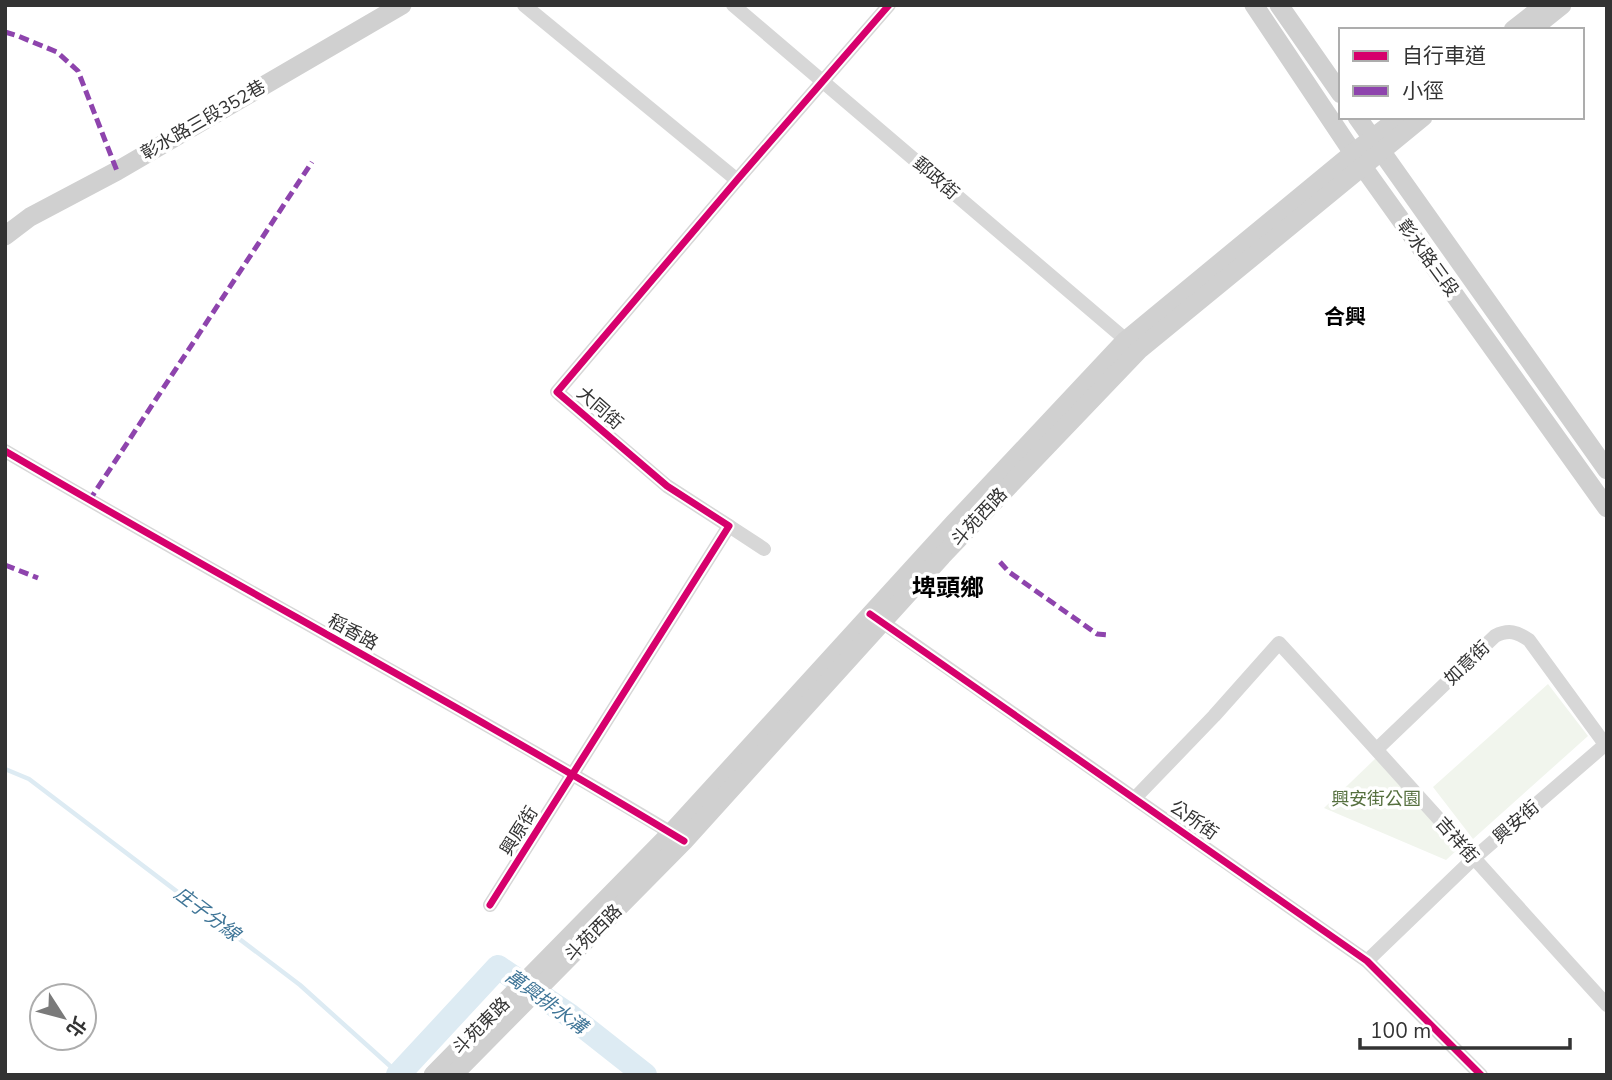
<svg xmlns="http://www.w3.org/2000/svg" width="1612" height="1080" font-family="'Nunito Sans','Noto Sans TC',sans-serif">
  <style>
    .green { fill: #f1f5ed }
    .lines { fill: none; stroke-linecap: round; stroke-linejoin: round }
    .stream { stroke: #ddebf3; stroke-width: 4.5 }
    .river { stroke: #ddebf3; stroke-width: 24 }
    .street { stroke: #d7d7d7; stroke-width: 14 }
    .secondary { stroke: #d0d0d0; stroke-width: 19 }
    .quiet { stroke: #8e44ad; stroke-width: 5; stroke-dasharray: 10 5; stroke-linecap: butt }
    .cycleway-casing { stroke: #fff; stroke-width: 11 }
    .cycleway { stroke: #d6006c; stroke-width: 7 }
    .labels { text-anchor: middle; dominant-baseline: central; stroke-width: 7; stroke-linejoin: round; paint-order: stroke }
    .street-label { font-size: 18px; fill: #333; stroke: #fff }
    .park-label { font-size: 18px; fill: #56703f; stroke: #fff }
    .water-label { font-size: 19px; font-style: italic; fill: #3f7597; stroke: #fff }
    .quarter-label { font-size: 21px; font-weight: bold; fill: #000; stroke: #fff }
    .district-label { font-size: 24px; font-weight: bold; fill: #000; stroke: #fff }
  </style>
  <rect width="100%" height="100%" fill="#fff"/>
  <!-- green -->
  <g class="green">
    <polygon points="1548,684 1588,736 1473,839 1433,787"/>
    <polygon points="1376,758 1458,849 1446,860 1324,808"/>
  </g>
  <g class="lines">
    <!-- stream -->
    <polyline class="stream" points="5,769 29,779 300,985 399,1074"/>
    <!-- river -->
    <polyline class="river" points="398,1075 498,967 569,1015 645,1075"/>
    <!-- street -->
    <g class="street">
      <polyline points="524,5 737,180"/>
      <polyline points="733,5 1132,345"/>
      <path d="M5 451C228 582 457 704 678 837"/>
      <polyline points="729,526 764,549"/>
      <polyline points="875,617 1367,961 1481,1075"/>
      <path d="M1377 749 1495 636C1509 629 1517 632 1529 640L1607 747"/>
      <path d="M1135 798 1214 716 1279 643C1390 763 1497 885 1607 1005"/>
      <polyline points="490,905 729,526 667,486 557,392 737,180 889,5"/>
      <polyline points="1367,961 1473,859 1607,743"/>
    </g>
    <!-- secondary -->
    <g class="secondary">
      <polyline points="1254,5 1353,153 1607,508"/>
      <polyline points="1279,5 1341,94"/>
      <polyline points="1537,25 1562,5"/>
      <polyline points="1513,30 1545,5"/>
      <polyline points="1357,117 1607,470"/>
      <polyline points="5,236 30,217 117,171 402,5"/>
      <polyline points="433,1075 671,833 954,523 1125,341 1353,153 1400,117"/>
      <polyline points="453,1075 684,841 942,556 1139,350 1423,117"/>
    </g>
    <!-- quiet -->
    <g class="quiet">
      <polyline points="5,32 18,36 57,52 78,71 117,171"/>
      <polyline points="89,501 312,162"/>
      <polyline points="1000,562 1009,572 1097,634 1110,635"/>
      <polyline points="5,565 38,578"/>
    </g>
    <defs>
      <g id="cycleway">
        <path d="M5 451C230 583 461 706 684 841"/>
        <polyline points="870,614 1367,961 1481,1075"/>
        <polyline points="490,905 729,526 667,486 557,392 737,180 889,5"/>
      </g>
    </defs>
    <!-- cycleway casing -->
    <use href="#cycleway" class="cycleway-casing"/>
    <!-- cycleway -->
    <use href="#cycleway" class="cycleway"/>
  </g>
  <g class="labels">
    <!-- street labels -->
    <g class="street-label">
      <text transform="translate(203 120) rotate(-30)">彰水路三段352巷</text>
      <text transform="translate(936 178) rotate(41)">郵政街</text>
      <text transform="translate(1428 258) rotate(54)">彰水路三段</text>
      <text transform="translate(600 408) rotate(41)">大同街</text>
      <text transform="translate(979 517) rotate(-47)">斗苑西路</text>
      <text transform="translate(353 632) rotate(29)">稻香路</text>
      <text transform="translate(1467 663) rotate(-44)">如意街</text>
      <text transform="translate(1194 820) rotate(35)">公所街</text>
      <text transform="translate(1516 822) rotate(-41)">興安街</text>
      <text transform="translate(519 831) rotate(-58)">興原街</text>
      <text transform="translate(1457 840) rotate(49)">吉祥街</text>
      <text transform="translate(593 933) rotate(-45)">斗苑西路</text>
      <text transform="translate(481 1026) rotate(-45)">斗苑東路</text>
    </g>
    <!-- park labels -->
    <g class="park-label">
      <text x="1376" y="799">興安街公園</text>
    </g>
    <!-- water labels -->
    <g class="water-label">
      <text transform="translate(207 914) rotate(37)">庄子分線</text>
      <text transform="translate(546 1002) rotate(36)">萬興排水溝</text>
    </g>
    <!-- quarter labels -->
    <g class="quarter-label">
      <text x="1345" y="317">合興</text>
    </g>
    <!-- district labels -->
    <g class="district-label">
      <text x="948" y="588">埤頭鄉</text>
    </g>
  </g>
  <!-- border -->
  <rect width="1612" height="1080" fill="none" stroke="#333333" stroke-width="14"/>
  <!-- legend -->
  <rect x="1339" y="28" width="245" height="91" fill="#ffffff" stroke="#adadad" stroke-width="2"/>
  <rect x="1353" y="51" width="35" height="10" fill="#d6006c" stroke="#adadad" stroke-width="2"/>
  <text x="1402" y="63" font-size="21" fill="#333333">自行車道</text>
  <rect x="1353" y="86" width="35" height="10" fill="#8e44ad" stroke="#adadad" stroke-width="2"/>
  <text x="1402" y="98" font-size="21" fill="#333333">小徑</text>
  <!-- north arrow -->
  <g transform="translate(63 1017) rotate(126)"><circle r="33" fill="#ffffff" stroke="#adadad" stroke-width="2"/>
  <path d="M0-5L12 26L0 18L-12 26Z" fill="#7a7a7a"/>
  <text y="-10" font-size="19" font-weight="bold" text-anchor="middle" fill="#333333">北</text>
  </g>
  <!-- scale -->
  <path d="M1360 1038v10h210v-10" fill="none" stroke="#333333" stroke-width="3.5"/>
  <text x="1370" y="1038" font-size="21" fill="#333333" stroke="#ffffff" stroke-width="5" paint-order="stroke">100 m</text>
</svg>
